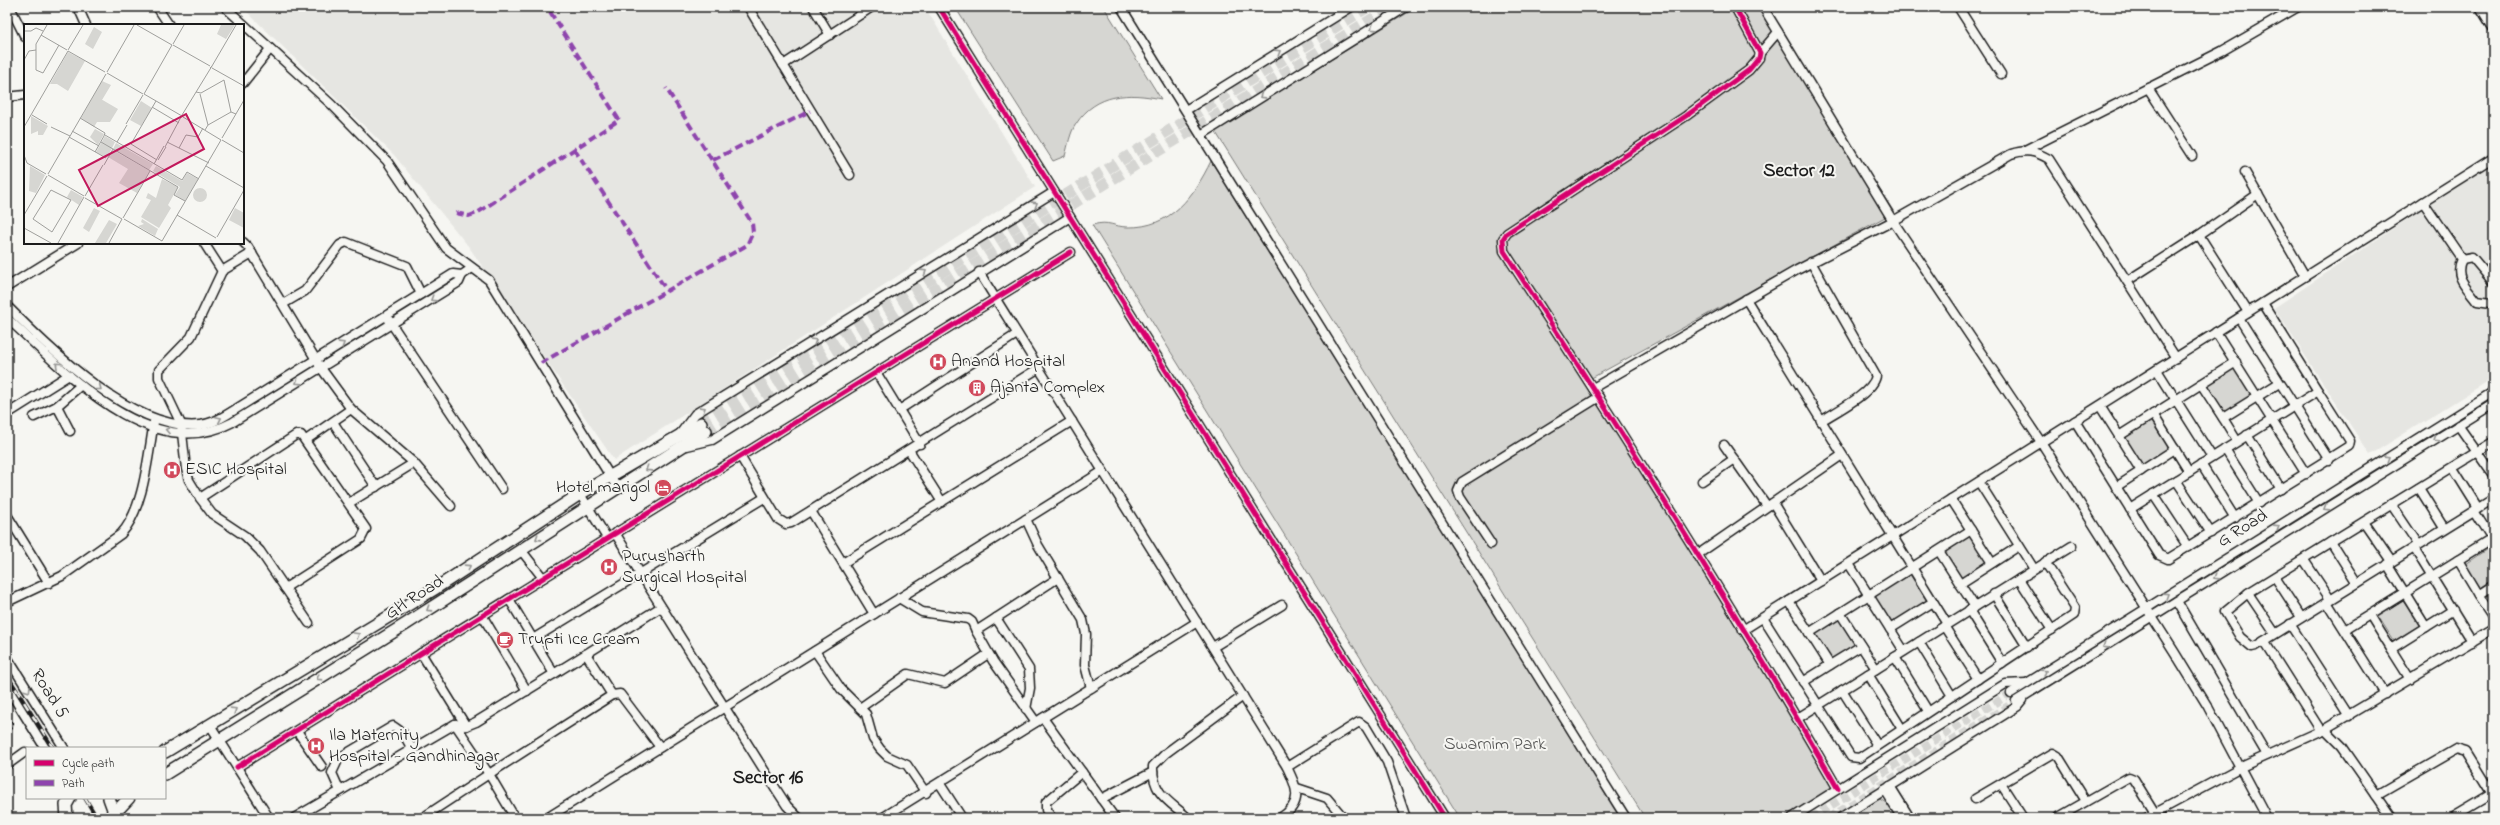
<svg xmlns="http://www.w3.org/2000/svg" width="2500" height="825" font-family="'Indie Flower',sans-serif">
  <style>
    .built { fill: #e6e6e2 }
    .green { fill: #d6d6d2; stroke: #797977 }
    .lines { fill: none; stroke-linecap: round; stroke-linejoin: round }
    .minor-tunnel { stroke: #d5d5d2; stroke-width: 8; stroke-dasharray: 8 4; stroke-linecap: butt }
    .major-tunnel { stroke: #d5d5d2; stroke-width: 11; stroke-dasharray: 11 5.5; stroke-linecap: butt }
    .minor-casing { stroke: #1c1c1c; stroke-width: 11 }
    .major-casing { stroke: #1c1c1c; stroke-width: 14 }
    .minor { stroke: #f6f6f2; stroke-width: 8 }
    .major { stroke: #f6f6f2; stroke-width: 11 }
    .rail-casing { stroke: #1c1c1c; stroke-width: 4 }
    .rail { stroke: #f6f6f2; stroke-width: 2.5; stroke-dasharray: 8; stroke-linecap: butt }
    .quiet { stroke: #8e44ad; stroke-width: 4; stroke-dasharray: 8 4; stroke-linecap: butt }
    .cycleway-casing { stroke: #f6f6f2; stroke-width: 8 }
    .cycleway { stroke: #d6006c; stroke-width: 5 }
    .oneway { stroke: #949492 }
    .labels { text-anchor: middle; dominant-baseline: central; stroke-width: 4; stroke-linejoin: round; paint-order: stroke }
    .poi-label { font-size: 18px; fill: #1c1c1c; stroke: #f6f6f2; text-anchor: start }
    .street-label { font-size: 18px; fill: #1c1c1c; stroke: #f6f6f2 }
    .park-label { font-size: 18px; fill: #545453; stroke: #f6f6f2 }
    .neighbourhood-label { font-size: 19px; font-weight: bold; fill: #1c1c1c; stroke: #f6f6f2 }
    .inset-road { fill: none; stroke: #9f9f9c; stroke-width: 1 }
    .view { fill: #c2185b; fill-opacity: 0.15; stroke: #c2185b; stroke-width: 2 }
    .inset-edge { fill: none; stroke: #1c1c1c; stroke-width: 2 }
  </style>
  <rect width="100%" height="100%" fill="#f6f6f2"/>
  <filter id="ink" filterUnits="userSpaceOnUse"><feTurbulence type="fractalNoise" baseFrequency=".025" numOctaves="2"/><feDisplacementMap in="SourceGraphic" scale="8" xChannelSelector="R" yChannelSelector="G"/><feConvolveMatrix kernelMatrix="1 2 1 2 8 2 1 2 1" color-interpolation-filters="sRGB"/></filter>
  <g filter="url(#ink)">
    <!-- built -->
    <g class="built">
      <polygon points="242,7 925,7 1035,187 614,460 469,247 394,155"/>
      <polygon points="2493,162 2493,378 2370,455 2274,308"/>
    </g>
    <!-- green -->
    <g class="green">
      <path d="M955 7H1104L1161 99C1129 92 1096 93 1076 124 1070 132 1068 146 1065 156L1053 161Z"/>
      <polygon points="1417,7 1762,7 1894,212 1586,381 1838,793 1797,818 1645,818 1215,131"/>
      <path d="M1211 161 1622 818H1460L1092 225C1110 220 1113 227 1128 227 1171 228 1194 196 1211 161Z"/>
      <polygon points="2235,366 2253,395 2223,414 2204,385"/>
      <polygon points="2152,418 2171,447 2140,466 2122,437"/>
      <polygon points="1971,535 1988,563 1960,580 1943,551"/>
      <polygon points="2490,547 2493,552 2493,581 2481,589 2465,564"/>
      <polygon points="1909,573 1927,601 1892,623 1874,595"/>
      <polygon points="2403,600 2420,625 2394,641 2378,616"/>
      <polygon points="1838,616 1856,644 1831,660 1813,631"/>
      <polygon points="1873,795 1893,807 1899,818 1837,818"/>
    </g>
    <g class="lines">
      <!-- minor-tunnel -->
      <g class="minor-tunnel">
        <polyline points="1811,818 2011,693"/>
        <polyline points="1829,818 2016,701"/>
      </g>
      <!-- major-tunnel -->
      <g class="major-tunnel">
        <path d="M701 423C923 284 1145 145 1368 7"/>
        <polyline points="706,431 1391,7"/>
      </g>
      <defs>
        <g id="minor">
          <polyline points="10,7 25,37"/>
          <polyline points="78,7 86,25"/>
          <polyline points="157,7 169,25"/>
          <polyline points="225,7 332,105 387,161 446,248 489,280 618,489"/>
          <polyline points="748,7 850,175"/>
          <polyline points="813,7 830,35"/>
          <polyline points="939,7 1445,818"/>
          <polyline points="1121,7 1626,818"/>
          <path d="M1735 7 1760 53 1759 58 1749 70 1686 116 1507 233 1503 239 1504 251C1619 427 1733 606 1838 789"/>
          <polyline points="1763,7 1893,221 2041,442 2175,653 2208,707 2267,818"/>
          <polyline points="1958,7 2001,74"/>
          <polyline points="2480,7 2493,28"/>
          <polyline points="2489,7 2493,14"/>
          <polyline points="1760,53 1778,32"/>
          <polyline points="783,65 872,7"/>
          <polyline points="243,83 270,49"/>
          <polyline points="2148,88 2192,156"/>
          <polyline points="7,97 25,95"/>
          <polyline points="1186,110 1351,7"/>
          <polyline points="1201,135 1406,7"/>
          <polyline points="2025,150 2222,51 2298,7"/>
          <polyline points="2245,172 2305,276"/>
          <path d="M2423 202 2462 259C2453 277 2467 287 2477 301L2491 303 2493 305"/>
          <polyline points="2199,235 2258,194"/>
          <polyline points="243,242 248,247 321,368 351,409 414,463 451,506"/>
          <polyline points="204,243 222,271"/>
          <polyline points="252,253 222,271 191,337 159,370 159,378 181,424 186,469 189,480 200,498 212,514 245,536 260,551 309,623"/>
          <polyline points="2462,259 2472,257 2493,282"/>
          <path d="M1811 262 1876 376C1873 393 1835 412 1821 421"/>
          <path d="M979 272 1287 767C1297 788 1304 803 1280 818"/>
          <polyline points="2127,281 2199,235 2248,312"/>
          <polyline points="7,287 78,243"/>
          <polyline points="1746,299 1947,624"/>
          <polyline points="283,304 305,291 340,245 346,242 407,266 421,294"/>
          <path d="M7 306C51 350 133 432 200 425 210 424 220 419 228 414L453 274 462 275"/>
          <path d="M7 318C63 369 149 467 233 422L459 282 462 275 472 268"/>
          <polyline points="2239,318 2329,460"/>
          <polyline points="389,320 502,489"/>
          <polyline points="2216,332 2306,474"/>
          <polyline points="2157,370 2212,457"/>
          <polyline points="876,372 920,444"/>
          <polyline points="2201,384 2223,418"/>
          <path d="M1593 388 1797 270 1893 221 2011 154C2027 149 2035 151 2049 159L2176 358"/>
          <polyline points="57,406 70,431"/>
          <polyline points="2100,406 2119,436 2236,362"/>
          <polyline points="899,410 1017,334"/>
          <polyline points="7,414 69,375"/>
          <polyline points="2153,414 2189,472"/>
          <polyline points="34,417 57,406 81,385"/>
          <polyline points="2075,421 2159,555 2168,559 2349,446 2350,441 2318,391"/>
          <polyline points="333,422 376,487"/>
          <polyline points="2458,425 2493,475"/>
          <polyline points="680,434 695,414 1054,192"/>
          <polyline points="2247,435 2281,489"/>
          <polyline points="2119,436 2141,471"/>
          <polyline points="306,440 351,409"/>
          <polyline points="2237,441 2223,418 2279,383"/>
          <polyline points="2493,442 2248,593 2225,612 2240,637 2252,647 2256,646 2493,499"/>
          <polyline points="1724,445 1767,506"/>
          <polyline points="687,446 712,440 1070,217"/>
          <polyline points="2225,449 2259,503"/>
          <polyline points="909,450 942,502"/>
          <polyline points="740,456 778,519 786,524 791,523 1039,368"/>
          <polyline points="2201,464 2235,518"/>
          <polyline points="2453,468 2478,508"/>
          <polyline points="2176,480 2211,533"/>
          <polyline points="1702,481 1734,459"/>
          <polyline points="1979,482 2034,569"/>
          <polyline points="2116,487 2175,449"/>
          <polyline points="2419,488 2444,528"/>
          <polyline points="580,494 607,538"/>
          <polyline points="2153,494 2188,547"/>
          <polyline points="200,498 296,435 301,435 366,529 361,539 285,588"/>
          <polyline points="1951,499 1992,563"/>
          <polyline points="349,503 414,463"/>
          <polyline points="1773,503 1821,581"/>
          <polyline points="2391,504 2418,544"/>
          <polyline points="2130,509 2318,391 2263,303"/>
          <polyline points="811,511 874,614"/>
          <polyline points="2474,511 2493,541"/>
          <polyline points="7,515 49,583"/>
          <polyline points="1026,519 1038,545 1083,620 1086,634 1085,665 1091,688"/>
          <polyline points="2364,522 2391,561"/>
          <polyline points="615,533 776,789 787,806 799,818"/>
          <polyline points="2331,542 2357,583"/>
          <polyline points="1491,544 1460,497 1458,491 1462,482 1599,397"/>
          <polyline points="2414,548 2472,642"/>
          <polyline points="521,550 543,578"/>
          <polyline points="1939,551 1960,584"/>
          <polyline points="1697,555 1842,455"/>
          <polyline points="2304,560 2330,599"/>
          <polyline points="2458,560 2479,595"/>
          <polyline points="843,563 1072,421"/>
          <polyline points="1849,564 1904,651"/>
          <polyline points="2387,564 2426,627"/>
          <polyline points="2275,577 2301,617"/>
          <polyline points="2019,579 2052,630"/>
          <polyline points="2493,586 2479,595 2493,616"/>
          <polyline points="2248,593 2275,633"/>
          <polyline points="1994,594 2027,647"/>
          <polyline points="899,598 922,612 968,619 972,622 976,631"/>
          <polyline points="509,599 554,674"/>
          <polyline points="1789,601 1830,665 1803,682"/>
          <polyline points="2177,601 2267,755"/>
          <path d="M7 602 62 576 121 534C144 509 148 455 154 422"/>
          <polyline points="2327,602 2385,694"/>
          <polyline points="1975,607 1960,584 2019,546"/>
          <polyline points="1969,610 2002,663"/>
          <polyline points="1840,613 1876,669"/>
          <polyline points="482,615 527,691"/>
          <polyline points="2370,615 2391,649"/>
          <polyline points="996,618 1029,669 1030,688 1026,709"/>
          <polyline points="1763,618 1851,757 1859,758 2074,615 2075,608 2045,562"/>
          <polyline points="2290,624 2349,716"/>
          <polyline points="1944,626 1978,679"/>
          <polyline points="1890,629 1933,602"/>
          <polyline points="1743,630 2493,158"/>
          <polyline points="2345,630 2492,539"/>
          <polyline points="1809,633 1971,530"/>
          <polyline points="533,639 764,498"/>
          <polyline points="2264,641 2321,731"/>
          <polyline points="1919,642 1952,696"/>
          <polyline points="1213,647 1282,605"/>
          <polyline points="815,651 841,689 866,714 873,739 880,749 887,756 907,765 926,793"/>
          <polyline points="421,653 466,726"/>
          <polyline points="7,657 64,748"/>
          <polyline points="1895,657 1928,711"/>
          <polyline points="1830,665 1861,646"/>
          <polyline points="1868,674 1902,729"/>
          <polyline points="2410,679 2391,649 2453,610"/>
          <polyline points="7,687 45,748"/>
          <polyline points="1842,690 1877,745"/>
          <polyline points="2011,693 2493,392"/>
          <polyline points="612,695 620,694 660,747"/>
          <polyline points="2016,701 2493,404"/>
          <polyline points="860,708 908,674 945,683 988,654"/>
          <polyline points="1043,718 1115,818"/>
          <polyline points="1798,718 2072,546"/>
          <polyline points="1036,722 993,661 976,631 1058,578"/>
          <polyline points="7,725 8,725"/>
          <polyline points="210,725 269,818"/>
          <polyline points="2325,729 2342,746 2392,818"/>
          <polyline points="297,731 322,767"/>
          <polyline points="7,765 25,752"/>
          <polyline points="237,767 1071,252"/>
          <polyline points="1287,767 1359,722 1366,727 1387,762 1406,818"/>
          <polyline points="940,784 962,818"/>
          <polyline points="2001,784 2023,818"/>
          <polyline points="1890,786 1910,818"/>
          <polyline points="1297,788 1327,798 1344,818"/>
          <polyline points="1884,790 1902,818"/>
          <polyline points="340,791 332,773 339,758 393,726 403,733 412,749"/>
          <polyline points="2376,795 2456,749 2466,752 2492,794"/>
          <polyline points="1101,799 1153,772"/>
          <polyline points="1975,799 2053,753 2058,756 2086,801"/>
          <polyline points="294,818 455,724"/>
          <polyline points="422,818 489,774 455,724 466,726 476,722 586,654"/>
          <polyline points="515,818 489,774 612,695 586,654 661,607"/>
          <polyline points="547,818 1103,471"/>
          <polyline points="882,818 1197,622"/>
          <polyline points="1052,818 1046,810 1046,802 1082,772"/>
          <path d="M1188 818C1171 802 1152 795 1153 766L1166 753 1243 696"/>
          <polyline points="1792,818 2005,684 2026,683"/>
          <polyline points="1840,818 2018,706 2023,700"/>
          <polyline points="2057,818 2129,777 2134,779 2155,813"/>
          <polyline points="2146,818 2239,768 2325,729 2493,629"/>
          <polyline points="2451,818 2493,793"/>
        </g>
        <g id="major">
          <polyline points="165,752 436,588 580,494 701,423"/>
          <polyline points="165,774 406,624 706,431"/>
          <polyline points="109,798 113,809 112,818"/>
          <polyline points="112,816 129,798"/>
          <polyline points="67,818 66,805 70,798"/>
        </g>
      </defs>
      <!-- minor casing -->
      <use href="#minor" class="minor-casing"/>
      <!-- major casing -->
      <use href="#major" class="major-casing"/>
      <!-- minor -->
      <use href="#minor" class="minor"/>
      <!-- major -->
      <use href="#major" class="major"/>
      <defs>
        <g id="rail">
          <polyline points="7,675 53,748"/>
          <polyline points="85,798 97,818"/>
        </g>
      </defs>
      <!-- rail casing -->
      <use href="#rail" class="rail-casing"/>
      <!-- rail -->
      <use href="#rail" class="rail"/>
      <!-- quiet -->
      <g class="quiet">
        <polyline points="574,149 667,291"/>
        <polyline points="713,160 810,111"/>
        <polyline points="456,213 469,216 477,213 619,120 547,7"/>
        <polyline points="541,363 747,245 753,232 752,223 666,88"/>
      </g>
      <defs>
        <g id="cycleway">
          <polyline points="939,7 1445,818"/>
          <path d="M1735 7 1760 53 1759 58 1749 70 1686 116 1507 233 1503 239 1504 251C1619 427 1733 606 1838 789"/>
          <polyline points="237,767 1071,252"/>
        </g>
      </defs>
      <!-- cycleway casing -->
      <use href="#cycleway" class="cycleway-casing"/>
      <!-- cycleway -->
      <use href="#cycleway" class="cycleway"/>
    </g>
    <!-- one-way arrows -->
    <defs><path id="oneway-chevron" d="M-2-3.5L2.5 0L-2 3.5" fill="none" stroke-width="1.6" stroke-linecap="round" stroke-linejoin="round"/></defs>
    <g class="oneway">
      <use href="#oneway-chevron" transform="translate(1373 28) rotate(148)"/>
      <use href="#oneway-chevron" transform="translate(1278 52) rotate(-32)"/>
      <use href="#oneway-chevron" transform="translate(1262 96) rotate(148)"/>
      <use href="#oneway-chevron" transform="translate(1035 204) rotate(-32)"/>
      <use href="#oneway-chevron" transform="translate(924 272) rotate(-32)"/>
      <use href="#oneway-chevron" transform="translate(433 299) rotate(148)"/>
      <use href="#oneway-chevron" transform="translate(814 341) rotate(-32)"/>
      <use href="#oneway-chevron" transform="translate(342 344) rotate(-32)"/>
      <use href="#oneway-chevron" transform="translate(58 365) rotate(-137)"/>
      <use href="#oneway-chevron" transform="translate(298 382) rotate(148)"/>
      <use href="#oneway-chevron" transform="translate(99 388) rotate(38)"/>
      <use href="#oneway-chevron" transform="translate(703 409) rotate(-32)"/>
      <use href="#oneway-chevron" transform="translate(219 419) rotate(-25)"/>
      <use href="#oneway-chevron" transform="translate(168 430) rotate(-167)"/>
      <use href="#oneway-chevron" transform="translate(2436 439) rotate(148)"/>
      <use href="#oneway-chevron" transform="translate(2387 458) rotate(-32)"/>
      <use href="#oneway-chevron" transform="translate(648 469) rotate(147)"/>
      <use href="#oneway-chevron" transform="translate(2326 508) rotate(148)"/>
      <use href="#oneway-chevron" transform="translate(2277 527) rotate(-32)"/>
      <use href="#oneway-chevron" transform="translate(538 538) rotate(147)"/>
      <use href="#oneway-chevron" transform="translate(468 567) rotate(-33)"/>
      <use href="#oneway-chevron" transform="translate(2216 577) rotate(148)"/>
      <use href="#oneway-chevron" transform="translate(2166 595) rotate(-32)"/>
      <use href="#oneway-chevron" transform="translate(429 609) rotate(147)"/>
      <use href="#oneway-chevron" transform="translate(357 635) rotate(-31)"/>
      <use href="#oneway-chevron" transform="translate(2105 646) rotate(148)"/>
      <use href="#oneway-chevron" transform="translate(2044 672) rotate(-32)"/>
      <use href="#oneway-chevron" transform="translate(319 678) rotate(148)"/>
      <use href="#oneway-chevron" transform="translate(28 690) rotate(58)"/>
      <use href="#oneway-chevron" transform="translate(234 710) rotate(-32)"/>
    </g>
  </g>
  <!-- icons -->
  <defs>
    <symbol id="hospital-disc" viewBox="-11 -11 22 22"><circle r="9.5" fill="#d1495b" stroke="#f6f6f2"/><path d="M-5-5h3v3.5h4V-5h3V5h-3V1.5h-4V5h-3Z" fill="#fff"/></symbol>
    <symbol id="building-disc" viewBox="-11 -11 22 22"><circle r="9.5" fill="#d1495b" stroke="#f6f6f2"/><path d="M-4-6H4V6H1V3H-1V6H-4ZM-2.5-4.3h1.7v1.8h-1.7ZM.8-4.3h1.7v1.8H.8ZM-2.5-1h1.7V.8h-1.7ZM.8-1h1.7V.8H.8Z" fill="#fff"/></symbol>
    <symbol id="hotel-disc" viewBox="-11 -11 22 22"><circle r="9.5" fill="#d1495b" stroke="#f6f6f2"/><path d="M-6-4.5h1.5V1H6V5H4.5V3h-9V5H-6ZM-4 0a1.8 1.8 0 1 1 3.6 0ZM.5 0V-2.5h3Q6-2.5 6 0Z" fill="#fff"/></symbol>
    <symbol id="cafe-disc" viewBox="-11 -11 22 22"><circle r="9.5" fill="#d1495b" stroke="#f6f6f2"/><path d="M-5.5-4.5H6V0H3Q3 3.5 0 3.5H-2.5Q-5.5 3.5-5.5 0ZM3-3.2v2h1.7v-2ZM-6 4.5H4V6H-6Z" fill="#fff"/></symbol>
  </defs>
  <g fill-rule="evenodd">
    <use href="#hospital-disc" x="928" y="352" width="20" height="20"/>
    <use href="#building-disc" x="967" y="378" width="20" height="20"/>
    <use href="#hospital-disc" x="162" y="460" width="20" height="20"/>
    <use href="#hotel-disc" x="653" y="478" width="20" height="20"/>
    <use href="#hospital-disc" x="599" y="557" width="20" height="20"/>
    <use href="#cafe-disc" x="495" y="630" width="20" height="20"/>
    <use href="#hospital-disc" x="306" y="736" width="20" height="20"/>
  </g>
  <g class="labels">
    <!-- poi labels -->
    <g class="poi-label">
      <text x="951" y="362">Anand Hospital</text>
      <text x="990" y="388">Ajanta Complex</text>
      <text x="185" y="470">ESIC Hospital</text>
      <text x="650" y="488" text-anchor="end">Hotel marigol</text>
      <text x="622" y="557">Purusharth<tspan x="622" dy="21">Surgical Hospital</tspan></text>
      <text x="518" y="640">Trupti Ice Cream</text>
      <text x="329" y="736">Ila Maternity<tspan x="329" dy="21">Hospital - Gandhinagar</tspan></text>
    </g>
    <!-- street labels -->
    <g class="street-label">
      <text transform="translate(2243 529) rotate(-32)">G Road</text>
      <text transform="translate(415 598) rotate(-33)">GH Road</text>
      <text transform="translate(49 694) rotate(58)">Road 5</text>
    </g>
    <!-- park labels -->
    <g class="park-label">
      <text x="1495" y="745">Swarnim Park</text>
    </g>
    <!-- neighbourhood labels -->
    <g class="neighbourhood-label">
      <text x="1799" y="171">Sector 12</text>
      <text x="768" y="778">Sector 16</text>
    </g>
  </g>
  <!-- overview -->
  <g transform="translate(24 24)">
    <rect width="220" height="220" fill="#f6f6f2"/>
    <path d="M197 1H211L202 15 193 10ZM70 3 78 8 69 25 61 20ZM44 28 61 37 44 67 33 60H26ZM78 57 87 61 78 76 70 71ZM70 71 94 85 86 98H73L70 103 57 94ZM117 77 128 84 117 102 106 96ZM7 92 24 102 19 111H14V107L7 110ZM71 105 80 110 74 121 66 113ZM81 112 91 118 83 134 72 128ZM92 119 129 140 125 146 89 125ZM89 126 126 147 113 169 95 159 104 145 84 133ZM6 142 21 151 12 169 5 167ZM132 142 158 157 163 149 174 155 161 177 151 171 156 163 129 147ZM138 155 154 163 144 181 147 184 135 204 117 193 127 176 122 174 124 169 132 174ZM169 171a7 7 0 1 1 14 0a7 7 0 1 1-14 0ZM47 166 59 173 55 181 43 173ZM70 184 76 187 65 208 59 204ZM211 184 220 189V204L205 196ZM118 195 134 205 131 212 114 202 120 200 117 198ZM85 196 93 200 82 219H71Z" fill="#d6d6d2"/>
    <path class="inset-road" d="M23 1 12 20V46L19 49 35 21M113 1 148 21M0 7H7L12 4 19 7M17 11 43 26M149 20 160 1M149 21 186 42M44 26 59 1M44 27 81 48M0 36 5 27 12 26M188 42 212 1M188 44 220 62M83 48 110 1M83 49 119 70M200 56 207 88 212 90M172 68 177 69 200 56M120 70 148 21M120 70 158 92M176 70 184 101M132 77 107 120 133 136M128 83 155 99M8 91 23 100M158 91 188 42 186 44M159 93 197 116M56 94 81 109 80 112M102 100 119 71M0 103 44 27M27 103 46 112M181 106 184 101 207 88M48 107 75 122M81 111 158 156 163 148 175 155M45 113 82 134M198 114 220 76M198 116 220 129M77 118 154 163 150 171 161 177M93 118 103 101M143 118 185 139M141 123 157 93M155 124 162 111 174 113 179 104M71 128 80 112M0 131 3 139 22 150M134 136 142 123M130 140 140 122M80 141 89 125M182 142 220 164M24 150 82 50M24 151 60 172M117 163 126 147M27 166 47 176 28 208 9 195ZM61 172 79 141M61 174 98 195M0 191 23 152M153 191 192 214M99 194 117 163M100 195 138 217M0 204 27 219M193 213 220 166M138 217 197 116M34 219 60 173M85 219 98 195"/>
    <path class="view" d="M162 90 180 125 74 182 55 146Z"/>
    <rect width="220" height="220" class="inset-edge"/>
  </g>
  <!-- margin -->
  <rect width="2500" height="825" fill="none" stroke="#f6f6f2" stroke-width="24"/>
  <rect x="12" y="12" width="2476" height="801" fill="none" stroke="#1c1c1c" stroke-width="1.5" filter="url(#ink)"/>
  <!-- legend -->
  <rect x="26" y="747" width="140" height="52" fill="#f6f6f2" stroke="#9f9f9c"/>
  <rect x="34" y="760" width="20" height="6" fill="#d6006c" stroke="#9f9f9c"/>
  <text x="62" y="767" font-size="12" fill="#1c1c1c">Cycle path</text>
  <rect x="34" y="780" width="20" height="6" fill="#8e44ad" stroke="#9f9f9c"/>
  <text x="62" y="787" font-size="12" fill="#1c1c1c">Path</text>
</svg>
